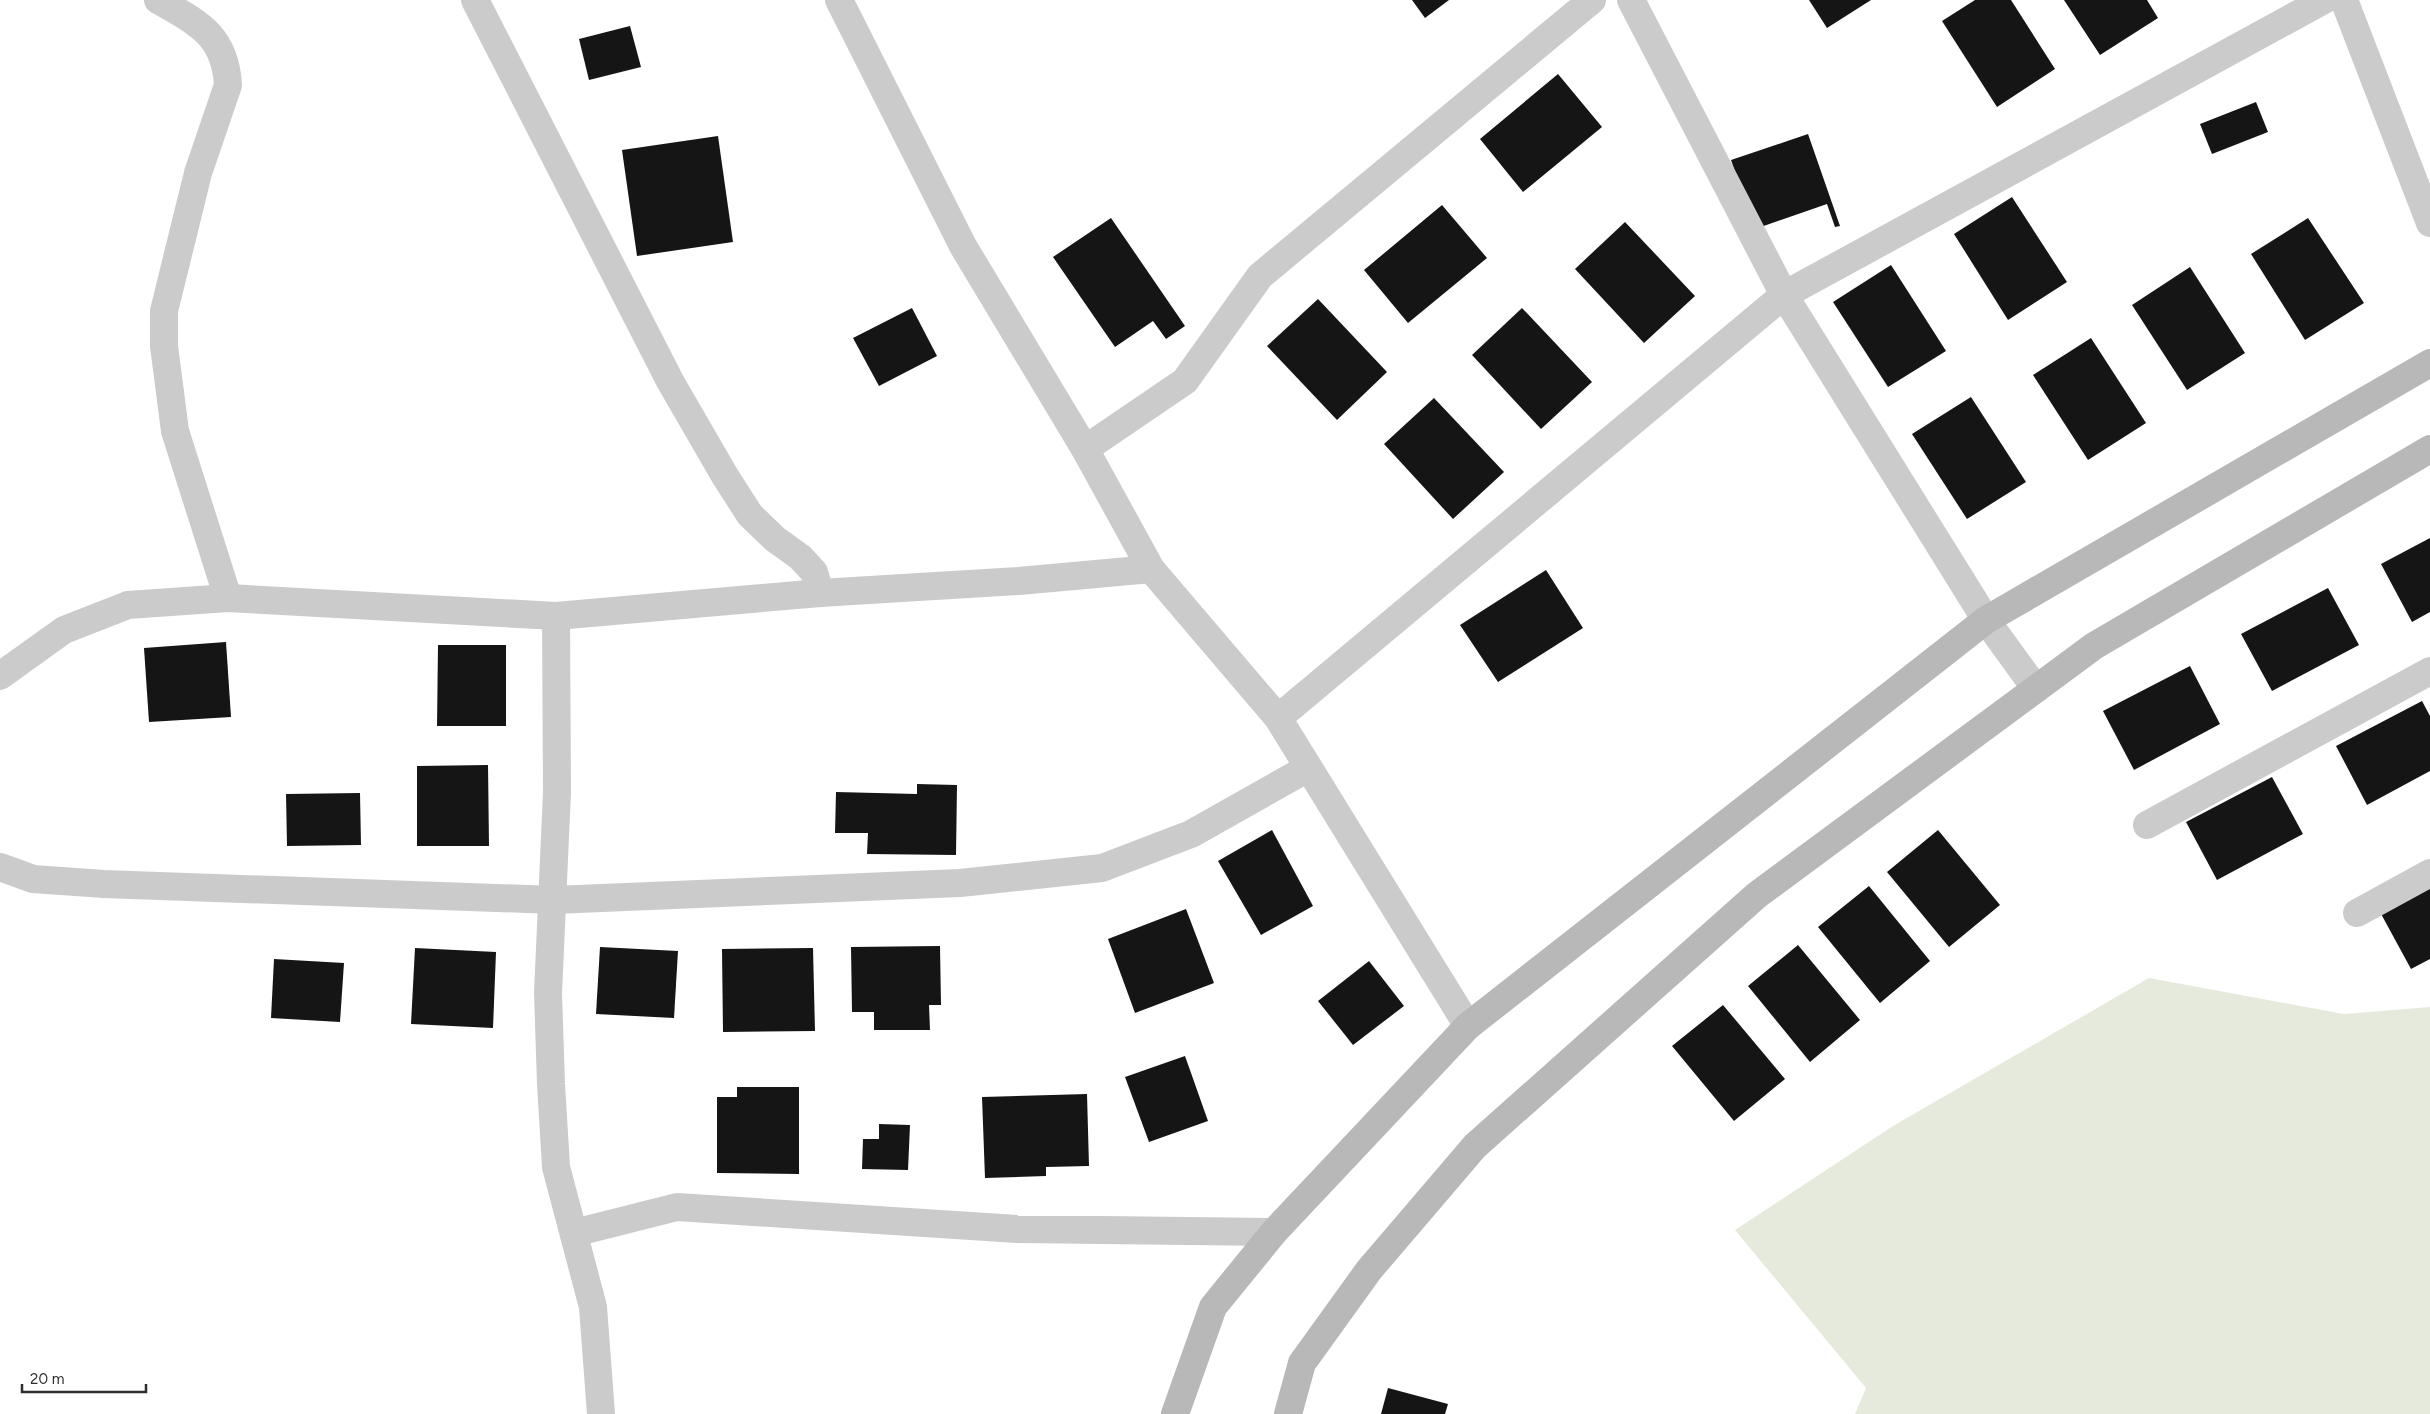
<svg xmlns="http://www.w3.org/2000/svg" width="2430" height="1414" font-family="Figtree,sans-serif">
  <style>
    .green { fill: #e5eadc }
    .building { fill: #151515 }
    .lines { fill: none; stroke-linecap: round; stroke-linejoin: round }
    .minor { stroke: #cbcbcb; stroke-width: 28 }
    .secondary { stroke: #b8b8b8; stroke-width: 28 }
  </style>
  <rect width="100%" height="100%" fill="#fff"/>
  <!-- green -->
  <polygon class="green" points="2149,978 2344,1014 2430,1007 2430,1414 1855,1414 1866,1388 1735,1230 1893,1126"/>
  <!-- building -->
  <g class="building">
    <polygon points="1412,0 1449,0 1425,18"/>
    <polygon points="1809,0 1871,0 1827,28"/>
    <polygon points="1975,0 2011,0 2055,69 1997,107 1942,21"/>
    <polygon points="2064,0 2147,0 2158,18 2100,55"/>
    <polygon points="630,26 641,67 589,80 579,39"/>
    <polygon points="1558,74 1602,127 1523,192 1480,139"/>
    <polygon points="2256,102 2268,132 2212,154 2200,124"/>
    <polygon points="1808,134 1840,226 1835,227 1827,204 1755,229 1731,160"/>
    <polygon points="718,136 733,242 637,256 622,150"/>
    <polygon points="2012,197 2067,282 2008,320 1954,234"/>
    <polygon points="1442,205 1487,258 1408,323 1364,270"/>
    <polygon points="1111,218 1185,326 1166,339 1153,321 1115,347 1053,257"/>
    <polygon points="2308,218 2364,303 2305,340 2251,254"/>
    <polygon points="1625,222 1695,296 1644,343 1575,269"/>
    <polygon points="1891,265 1946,351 1888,387 1833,302"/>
    <polygon points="2190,267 2245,353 2187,390 2132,305"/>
    <polygon points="1318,299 1387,372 1337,420 1267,346"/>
    <polygon points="912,308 937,356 879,386 853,338"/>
    <polygon points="1522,308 1592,382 1541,429 1472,355"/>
    <polygon points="2091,338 2146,423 2088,460 2033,375"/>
    <polygon points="1971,397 2026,482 1967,519 1912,434"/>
    <polygon points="1434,398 1504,472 1453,519 1384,444"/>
    <polygon points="2430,538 2430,612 2412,622 2381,564"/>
    <polygon points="1546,570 1583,628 1498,682 1460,625"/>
    <polygon points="2328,588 2359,645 2272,691 2241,634"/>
    <polygon points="226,642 231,717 149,722 144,648"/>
    <polygon points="438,645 506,645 506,726 437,726"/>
    <polygon points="2190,666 2220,724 2134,770 2103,711"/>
    <polygon points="2422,701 2430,716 2430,771 2367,805 2336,746"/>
    <polygon points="488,765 489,846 417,846 417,766"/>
    <polygon points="2272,777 2303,834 2217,880 2186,822"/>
    <polygon points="917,784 957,785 956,855 867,854 868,833 835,833 836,792 917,794"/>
    <polygon points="360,793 361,845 287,846 286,794"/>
    <polygon points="1272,830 1313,906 1261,935 1218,861"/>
    <polygon points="1938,830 2000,905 1949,947 1887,872"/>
    <polygon points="2430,885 2430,959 2411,969 2380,912"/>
    <polygon points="1869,886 1930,961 1880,1003 1818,927"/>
    <polygon points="1186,909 1214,983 1135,1013 1108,939"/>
    <polygon points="1798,945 1860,1020 1810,1062 1748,986"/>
    <polygon points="940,946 941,1005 929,1005 930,1030 874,1030 874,1012 852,1012 851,947"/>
    <polygon points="600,947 678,951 674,1018 596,1014"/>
    <polygon points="415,948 496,952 493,1028 411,1024"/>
    <polygon points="813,948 815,1031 723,1032 722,949"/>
    <polygon points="274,959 344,963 340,1022 271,1018"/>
    <polygon points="1369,961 1404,1006 1353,1045 1318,1001"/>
    <polygon points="1723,1005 1785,1079 1734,1121 1672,1046"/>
    <polygon points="1185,1056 1208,1121 1149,1142 1125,1077"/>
    <polygon points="737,1087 799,1087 799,1174 717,1173 717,1097 737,1097"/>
    <polygon points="1087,1094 1089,1166 1046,1167 1046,1176 985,1178 982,1097"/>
    <polygon points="879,1124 910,1125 908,1170 862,1169 863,1139 879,1139"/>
    <polygon points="1388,1388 1448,1404 1445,1414 1381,1414"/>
  </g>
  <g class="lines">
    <!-- minor -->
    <g class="minor">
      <path d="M158 0C198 23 225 35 228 85L198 173 164 311V346L175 431 228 598"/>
      <polyline points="475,0 670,381 725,476 750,515 775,539 800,557 814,572 820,593"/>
      <polyline points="839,0 963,246 1085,449 1151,569 1278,718 1468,1026"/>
      <polyline points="1631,0 1784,295 1986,620 2036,689"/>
      <polyline points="2344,0 2430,223"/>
      <polyline points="1085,449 1185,381 1260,276 1592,0"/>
      <polyline points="556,616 557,792 548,993 551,1084 556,1167 593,1307 601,1414"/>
      <polyline points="0,676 64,630 128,605 228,598 556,616 820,593 1019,581 1151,569"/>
      <polyline points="1278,718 1784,295 2324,0"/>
      <polyline points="2147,825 2430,671"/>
      <polyline points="0,867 33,879 104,884 554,900 960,883 1102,868 1191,834 1308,768"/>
      <polyline points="2357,913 2430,873"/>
      <polyline points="574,1233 677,1207 1017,1229 1274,1232"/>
    </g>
    <!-- secondary -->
    <g class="secondary">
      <polyline points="1175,1414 1213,1307 1274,1232 1468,1026 1986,620 2430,363"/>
      <polyline points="1288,1414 1302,1363 1369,1270 1475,1146 1757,895 2094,646 2430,449"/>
    </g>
  </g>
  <!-- scale -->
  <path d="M22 1384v8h124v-8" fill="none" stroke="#2e2e2e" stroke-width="2.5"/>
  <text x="30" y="1384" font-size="15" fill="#2e2e2e" stroke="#ffffff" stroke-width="4" paint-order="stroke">20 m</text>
</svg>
